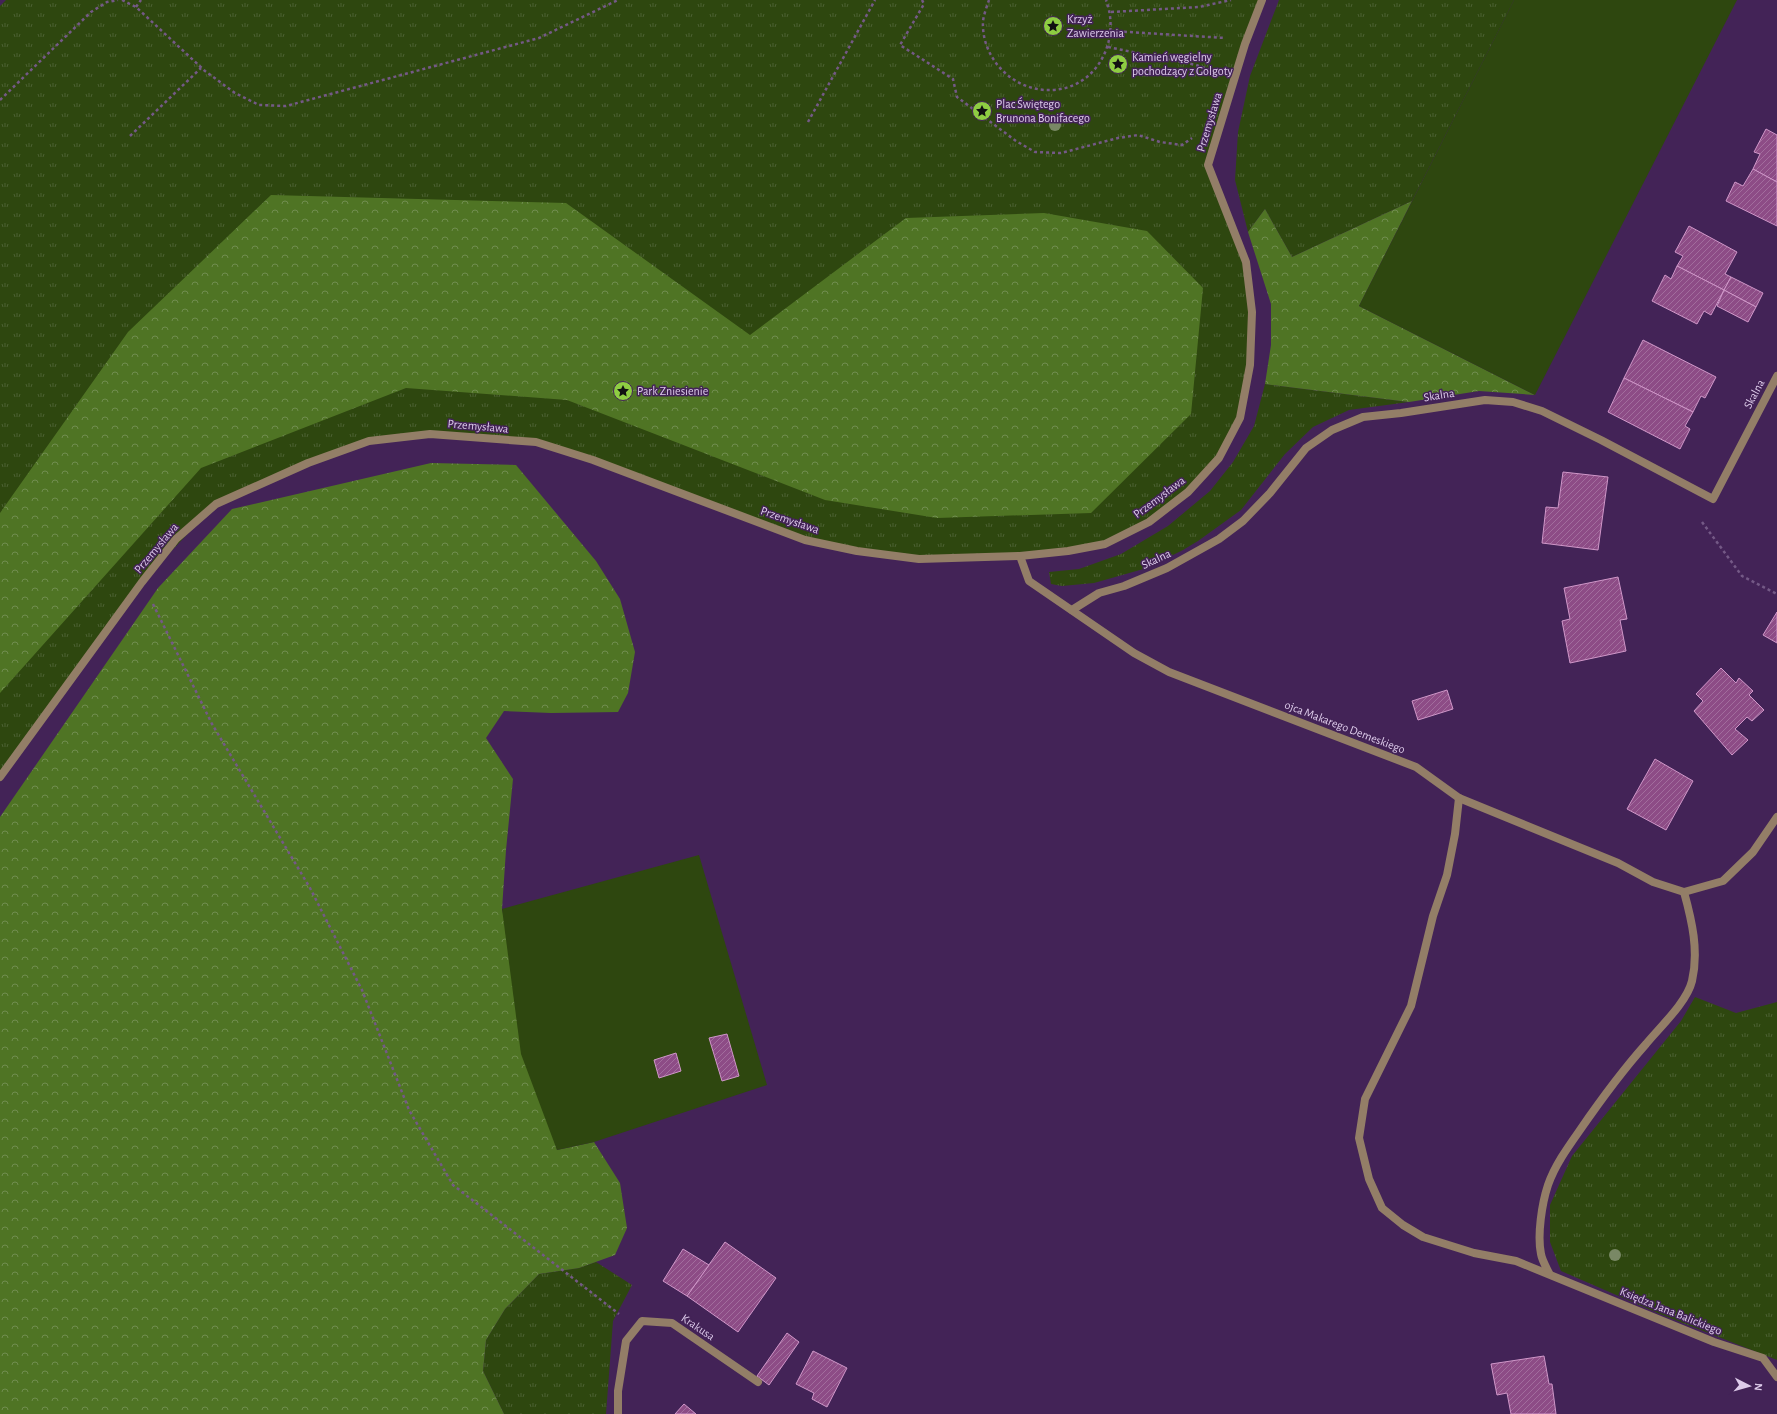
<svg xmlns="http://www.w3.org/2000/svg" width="1777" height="1414" font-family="'Alegreya Sans',sans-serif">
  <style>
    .grass { fill: url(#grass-tufts) }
    .forest { fill: url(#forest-crowns) }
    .garden { fill: #2e470f }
    .building { fill: url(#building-hatch); stroke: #d097c9 }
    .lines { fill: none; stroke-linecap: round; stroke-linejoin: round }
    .path { stroke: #745986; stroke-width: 2.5; stroke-dasharray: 3 3; stroke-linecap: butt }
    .street { stroke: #937e67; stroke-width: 8 }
    .tree { fill: #798865 }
    .labels { text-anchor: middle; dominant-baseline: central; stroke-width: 3; stroke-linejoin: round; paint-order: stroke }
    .poi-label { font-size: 12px; fill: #ddcbea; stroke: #432357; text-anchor: start }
    .street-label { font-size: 12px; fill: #ddcbea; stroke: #432357 }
  </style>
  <defs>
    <pattern id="grass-tufts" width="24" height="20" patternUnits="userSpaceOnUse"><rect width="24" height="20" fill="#2e470f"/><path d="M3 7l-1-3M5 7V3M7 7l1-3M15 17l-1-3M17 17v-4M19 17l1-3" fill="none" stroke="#4c6032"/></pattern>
    <pattern id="forest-crowns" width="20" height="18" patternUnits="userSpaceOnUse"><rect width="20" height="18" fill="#4f7424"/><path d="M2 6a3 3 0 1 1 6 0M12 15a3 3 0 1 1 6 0" fill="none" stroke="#708d4f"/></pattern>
    <pattern id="building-hatch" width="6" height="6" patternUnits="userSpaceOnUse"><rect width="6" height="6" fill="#8d4c86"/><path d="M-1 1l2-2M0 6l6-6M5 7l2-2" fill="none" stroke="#a26d9d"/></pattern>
  </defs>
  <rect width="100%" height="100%" fill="#432357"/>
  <!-- grass -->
  <g class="grass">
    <polygon points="6,0 1262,0 1208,165 1246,262 1252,312 1250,365 1240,418 1219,458 1188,492 1149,522 1105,544 1068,551 919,559 805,540 536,442 430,434 369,441 216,504 142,582 0,777 0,6"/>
    <polygon points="1279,0 1514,0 1412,201 1292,257 1265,209 1248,232 1235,180 1238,132 1250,76"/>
    <polygon points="1265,384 1409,402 1349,410 1313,427 1285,454 1241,510 1198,541 1183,550 1147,568 1094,583 1062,586 1051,584 1049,572 1079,569 1121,554 1168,526 1210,491 1233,462 1254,426"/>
    <polygon points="1695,997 1736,1013 1777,1002 1777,1360 1660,1314 1561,1271 1550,1242 1550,1205 1572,1156 1681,1021"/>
    <polygon points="596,1262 632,1285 613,1321 606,1414 504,1414 483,1371 486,1340 505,1309 539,1274 579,1268"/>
  </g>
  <!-- forest -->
  <g class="forest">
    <polygon points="271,195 566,203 750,335 906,218 1044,213 1147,231 1203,288 1191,414 1091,513 937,518 825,500 567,400 406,388 201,468 0,693 0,513 128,332"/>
    <polygon points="1412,201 1359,306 1535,395 1479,391 1409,402 1265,384 1271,345 1271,304 1248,232 1265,209 1292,257"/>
    <polygon points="431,463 516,465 596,561 620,599 635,652 628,693 618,712 551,713 504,711 486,738 513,779 506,850 502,909 557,1150 594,1142 620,1183 627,1228 615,1255 579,1268 539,1274 505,1309 486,1340 483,1371 504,1414 0,1414 0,817 158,588 232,509"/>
  </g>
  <!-- garden -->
  <g class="garden">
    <polygon points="1514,0 1737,0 1535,395 1359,306"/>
    <polygon points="699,855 767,1085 594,1142 557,1150 521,1054 502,909"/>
  </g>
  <!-- building -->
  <g class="building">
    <polygon points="1766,129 1777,135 1777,182 1753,169 1760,154 1754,152"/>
    <polygon points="1753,169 1777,182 1777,226 1726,201 1735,182 1743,186"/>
    <polygon points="1689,226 1737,252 1725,274 1731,277 1724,290 1677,266 1683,256 1675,252"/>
    <polygon points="1677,266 1724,290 1711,315 1704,311 1697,324 1652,301 1665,275 1671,279"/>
    <polygon points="1731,277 1763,293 1756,307 1724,290"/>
    <polygon points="1724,290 1756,307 1748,322 1717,306"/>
    <polygon points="1643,340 1716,377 1705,398 1701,396 1693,412 1624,378"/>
    <polygon points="1624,378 1693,412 1685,426 1690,429 1680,449 1608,412"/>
    <polygon points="1563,472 1608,477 1598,550 1542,543 1546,507 1558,508"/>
    <polygon points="1618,577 1627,619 1620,620 1626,651 1570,663 1562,621 1570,619 1564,588"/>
    <polygon points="1777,612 1777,643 1763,635"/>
    <polygon points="1721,668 1736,683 1739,678 1753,691 1749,695 1764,710 1752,721 1747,717 1735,729 1748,740 1732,755 1694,711 1703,701 1696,694"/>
    <polygon points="1447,690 1453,709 1418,720 1412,701"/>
    <polygon points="1655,759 1693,781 1666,830 1627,809"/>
    <polygon points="727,1034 739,1076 722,1081 709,1038"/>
    <polygon points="676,1053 681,1071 659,1078 654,1060"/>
    <polygon points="725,1242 776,1278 738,1332 687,1296"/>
    <polygon points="683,1249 709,1265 687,1296 663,1281"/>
    <polygon points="787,1333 799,1342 769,1385 757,1376"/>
    <polygon points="813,1351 847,1368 827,1407 812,1399 814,1393 796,1384"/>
    <polygon points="1544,1356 1549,1384 1552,1384 1556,1414 1511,1414 1507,1393 1497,1395 1491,1364"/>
    <polygon points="684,1404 696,1414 675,1414"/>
  </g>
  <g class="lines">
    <!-- path -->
    <g class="path">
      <polyline points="122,0 136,7 205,71 235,93 259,105 286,106 539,38 618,0"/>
      <polyline points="922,0 924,4 900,45 953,79 957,97 1016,141 1035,152 1061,153 1118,138 1138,135 1160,142 1182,145 1192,138"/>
      <path d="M989 0C987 6 984 14 983 21 981 59 1014 92 1052 90 1098 88 1121 39 1106 0"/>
      <polyline points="136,7 141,0"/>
      <polyline points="1111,12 1199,7 1231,0"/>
      <polyline points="1112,31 1225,38"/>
      <polyline points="1108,47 1196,65 1214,71"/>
      <polyline points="0,100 91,12 107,2 118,0"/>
      <polyline points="808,122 875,0"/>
      <polyline points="130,136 201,68"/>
      <polyline points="1702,522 1742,576 1777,594"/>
      <polyline points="153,604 212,724 310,888 362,990 409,1110 453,1185 619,1314"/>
    </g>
    <!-- street -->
    <g class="street">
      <polyline points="1020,556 1029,581 1134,653 1169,672 1416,767 1459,798 1618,863 1653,882 1684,892"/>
      <polyline points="1072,610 1099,593 1124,586 1167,568 1219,539 1243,521 1270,493 1306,448 1332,430 1363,417 1401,413 1485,400 1513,402 1542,411 1601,440 1713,499 1777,376"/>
      <polyline points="0,777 142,582 176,539 216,504 308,463 369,441 430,434 536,442 593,460 805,540 857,551 919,559 1020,556 1068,551 1105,544 1149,522 1188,492 1219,458 1240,418 1250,365 1252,312 1246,262 1208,165 1245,44 1262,0"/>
      <polyline points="1459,798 1455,834 1447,875 1433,916 1411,1006 1365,1099 1359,1138 1369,1179 1382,1208 1403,1225 1423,1237 1474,1253 1516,1261 1714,1342 1763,1358 1777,1377"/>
      <polyline points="1684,892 1723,881 1753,852 1777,817"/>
      <path d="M1549 1273C1546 1267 1542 1260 1541 1254 1537 1235 1542 1203 1548 1185 1555 1165 1568 1147 1580 1130 1600 1101 1622 1071 1646 1044 1660 1027 1687 1002 1692 981 1699 951 1692 921 1684 892"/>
      <polyline points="618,1414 618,1391 626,1341 642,1321 672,1323 758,1382"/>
    </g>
  </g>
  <!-- trees -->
  <g class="tree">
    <circle cx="1055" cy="125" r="6"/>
    <circle cx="1615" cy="1255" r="6"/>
  </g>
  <!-- icons -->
  <defs>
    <symbol id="sight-disc" viewBox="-11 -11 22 22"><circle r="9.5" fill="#8ecd42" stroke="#432357"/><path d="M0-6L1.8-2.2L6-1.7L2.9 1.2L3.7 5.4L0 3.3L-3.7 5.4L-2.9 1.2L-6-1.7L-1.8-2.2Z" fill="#111"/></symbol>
  </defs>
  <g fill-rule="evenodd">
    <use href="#sight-disc" x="1042" y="15" width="22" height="22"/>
    <use href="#sight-disc" x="1107" y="53" width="22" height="22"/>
    <use href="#sight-disc" x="971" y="100" width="22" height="22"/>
    <use href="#sight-disc" x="612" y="380" width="22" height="22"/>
  </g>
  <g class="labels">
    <!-- poi labels -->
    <g class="poi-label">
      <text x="1067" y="19">Krzyż<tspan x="1067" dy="14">Zawierzenia</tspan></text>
      <text x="1132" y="57">Kamień węgielny<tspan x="1132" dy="14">pochodzący z Golgoty</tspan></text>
      <text x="996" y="104">Plac Świętego<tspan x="996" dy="14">Brunona Bonifacego</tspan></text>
      <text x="637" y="391">Park Zniesienie</text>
    </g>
    <!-- street labels -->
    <g class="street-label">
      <text transform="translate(1209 122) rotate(-73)">Przemysława</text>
      <text transform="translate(1754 394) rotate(-62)">Skalna</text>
      <text transform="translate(1439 395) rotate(-9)">Skalna</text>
      <text transform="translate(478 426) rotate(5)">Przemysława</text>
      <text transform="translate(1159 497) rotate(-37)">Przemysława</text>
      <text transform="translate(790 520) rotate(19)">Przemysława</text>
      <text transform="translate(156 548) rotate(-50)">Przemysława</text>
      <text transform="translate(1156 559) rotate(-25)">Skalna</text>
      <text transform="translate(1345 727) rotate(21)">ojca Makarego Demeskiego</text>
      <text transform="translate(1671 1311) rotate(22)">Księdza Jana Balickiego</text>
      <text transform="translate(698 1327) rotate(34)">Krakusa</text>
    </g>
  </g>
  <!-- north arrow -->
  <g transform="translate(1749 1386) rotate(96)" stroke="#432357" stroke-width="3" paint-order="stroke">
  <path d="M0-3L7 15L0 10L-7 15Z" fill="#ddcbea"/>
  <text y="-6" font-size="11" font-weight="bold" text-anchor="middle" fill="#ddcbea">N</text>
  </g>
</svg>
